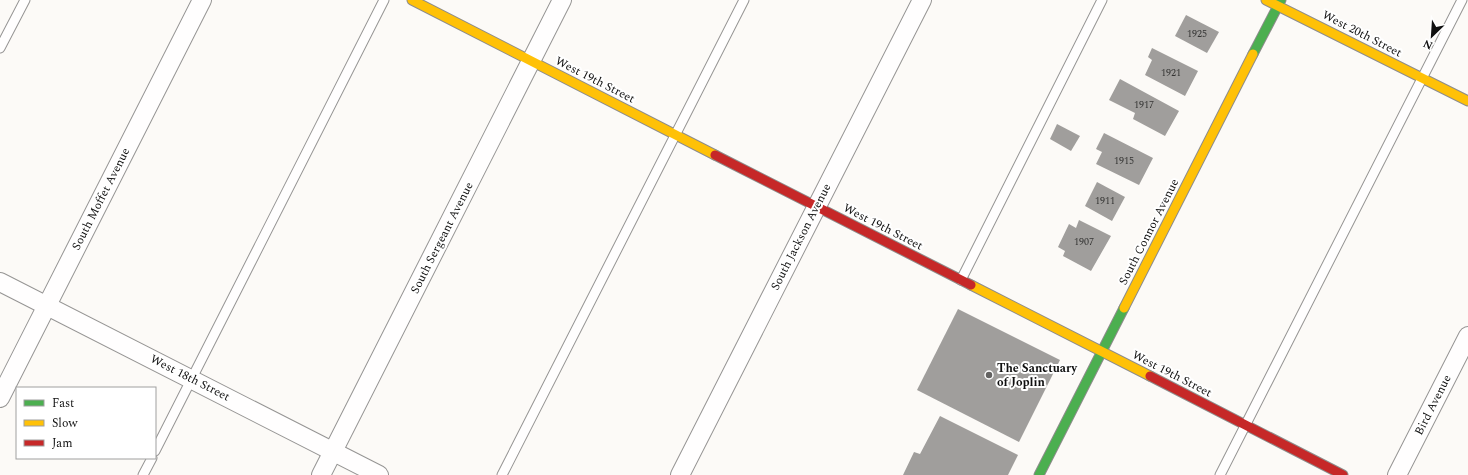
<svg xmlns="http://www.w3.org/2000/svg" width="1468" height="475" font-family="Spectral,serif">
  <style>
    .building { fill: #a09e9c }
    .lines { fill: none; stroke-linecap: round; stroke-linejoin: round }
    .lane-casing { stroke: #969594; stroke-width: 11 }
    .street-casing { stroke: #969594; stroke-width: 20 }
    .fast-casing { stroke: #8d8c8b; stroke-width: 11 }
    .slow-casing { stroke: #8d8c8b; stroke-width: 11 }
    .jam-casing { stroke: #8d8c8b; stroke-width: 11 }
    .lane { stroke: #fffefe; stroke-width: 9 }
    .street { stroke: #fffefe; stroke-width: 18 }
    .fast { stroke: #4caf50; stroke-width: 9 }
    .slow { stroke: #ffc107; stroke-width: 9 }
    .jam { stroke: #c62828; stroke-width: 9 }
    .poi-dot { fill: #636261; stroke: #fff; stroke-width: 1.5 }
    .labels { text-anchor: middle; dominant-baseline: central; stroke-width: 4; stroke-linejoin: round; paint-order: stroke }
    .number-label { font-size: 10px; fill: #343433 }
    .street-label { font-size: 12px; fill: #101010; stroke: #fff }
    .poi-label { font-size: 12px; font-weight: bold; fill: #101010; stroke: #fff; text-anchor: start }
  </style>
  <rect width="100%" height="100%" fill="#fcfaf7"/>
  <!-- building -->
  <g class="building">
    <polygon points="1186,15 1219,32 1207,53 1175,36"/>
    <polygon points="1152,48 1198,71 1185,96 1145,75 1152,60 1148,57"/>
    <polygon points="1120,79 1179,111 1165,136 1133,119 1135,113 1109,100"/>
    <polygon points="1057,124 1080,136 1071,151 1050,139"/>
    <polygon points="1104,133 1153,158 1139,185 1096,164 1102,152 1096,149"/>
    <polygon points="1097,182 1125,197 1112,221 1085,206"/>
    <polygon points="1079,220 1111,236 1091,271 1063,256 1065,251 1058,247 1069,224 1076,228"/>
    <polygon points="958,309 1060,360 1019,442 917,390"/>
    <polygon points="940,416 1018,455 1008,475 903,475 914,452 920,454"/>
  </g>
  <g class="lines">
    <defs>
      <g id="lane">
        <polyline points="0,48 25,0"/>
        <polyline points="961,280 1102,0"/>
        <polyline points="155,451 384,0"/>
        <polyline points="143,475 152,458"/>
        <polyline points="502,475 744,0"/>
        <polyline points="1220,475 1462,0"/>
      </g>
      <g id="street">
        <polyline points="0,282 379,475"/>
        <polyline points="0,398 202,0"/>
        <polyline points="321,475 562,0"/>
        <polyline points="680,475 922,0"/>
        <polyline points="1397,475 1468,336"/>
      </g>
      <g id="fast">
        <polyline points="1253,54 1281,0"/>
        <polyline points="1039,475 1124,308"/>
      </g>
      <g id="slow">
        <polyline points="412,0 715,155"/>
        <polyline points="1266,0 1468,101"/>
        <polyline points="971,285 1150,376"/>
        <polyline points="1124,308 1253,54"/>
      </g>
      <g id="jam">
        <polyline points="715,155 971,285"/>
        <polyline points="1150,376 1343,475"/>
      </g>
    </defs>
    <!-- lane casing -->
    <use href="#lane" class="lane-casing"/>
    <!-- street casing -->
    <use href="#street" class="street-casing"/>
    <!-- fast casing -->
    <use href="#fast" class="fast-casing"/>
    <!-- slow casing -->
    <use href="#slow" class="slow-casing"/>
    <!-- jam casing -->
    <use href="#jam" class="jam-casing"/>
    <!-- lane -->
    <use href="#lane" class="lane"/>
    <!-- street -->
    <use href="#street" class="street"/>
    <!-- fast -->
    <use href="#fast" class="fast"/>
    <!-- slow -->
    <use href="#slow" class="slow"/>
    <!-- jam -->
    <use href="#jam" class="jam"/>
  </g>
  <!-- markers -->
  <circle class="poi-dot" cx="989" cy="375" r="4"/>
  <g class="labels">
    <!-- number labels -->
    <g class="number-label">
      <text x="1197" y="34">1925</text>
      <text x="1171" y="73">1921</text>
      <text x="1144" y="105">1917</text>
      <text x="1124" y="161">1915</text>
      <text x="1105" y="201">1911</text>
      <text x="1084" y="242">1907</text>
    </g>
    <!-- street labels -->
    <g class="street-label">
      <text transform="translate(1362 34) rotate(27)">West 20th Street</text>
      <text transform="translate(595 80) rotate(27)">West 19th Street</text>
      <text transform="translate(101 199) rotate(-63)">South Moffet Avenue</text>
      <text transform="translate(883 227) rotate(27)">West 19th Street</text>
      <text transform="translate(1149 232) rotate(-63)">South Connor Avenue</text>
      <text transform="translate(801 237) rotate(-63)">South Jackson Avenue</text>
      <text transform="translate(442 238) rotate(-63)">South Sergeant Avenue</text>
      <text transform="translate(1172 374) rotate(27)">West 19th Street</text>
      <text transform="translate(190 378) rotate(27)">West 18th Street</text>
      <text transform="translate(1433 405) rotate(-63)">Bird Avenue</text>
    </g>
    <!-- poi labels -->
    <g class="poi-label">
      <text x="997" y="368">The Sanctuary<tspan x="997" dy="14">of Joplin</tspan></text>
    </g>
  </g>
  <!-- legend -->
  <rect x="16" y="387" width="140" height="72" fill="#ffffff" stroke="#9f9f9f"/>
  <rect x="24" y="400" width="20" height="6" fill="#4caf50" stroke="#9f9f9f"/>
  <text x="52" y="407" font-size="12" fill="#101010">Fast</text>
  <rect x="24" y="420" width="20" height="6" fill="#ffc107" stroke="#9f9f9f"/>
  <text x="52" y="427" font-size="12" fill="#101010">Slow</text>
  <rect x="24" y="440" width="20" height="6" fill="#c62828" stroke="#9f9f9f"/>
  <text x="52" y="447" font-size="12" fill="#101010">Jam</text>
  <!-- north arrow -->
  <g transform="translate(1432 36) rotate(205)" stroke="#ffffff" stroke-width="3" paint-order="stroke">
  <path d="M0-3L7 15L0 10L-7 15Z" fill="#101010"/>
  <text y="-6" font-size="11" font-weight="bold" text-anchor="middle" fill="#101010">N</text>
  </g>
</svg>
